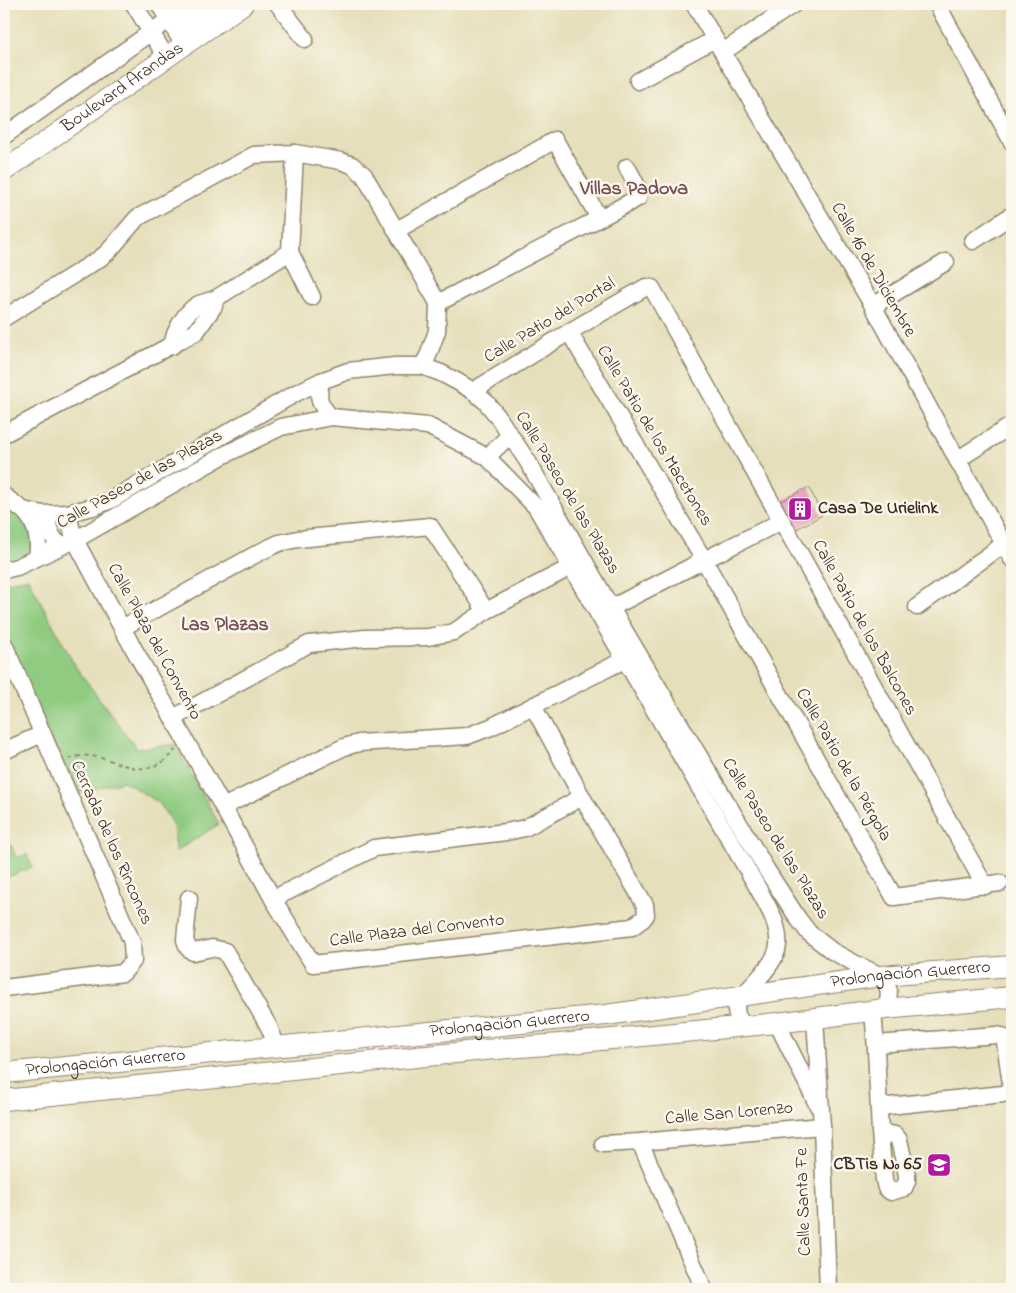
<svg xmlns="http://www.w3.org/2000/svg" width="1016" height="1293" font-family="'Indie Flower',sans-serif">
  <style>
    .green { fill: #8fcb80; stroke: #657a4f }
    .building { fill: #e392b6 }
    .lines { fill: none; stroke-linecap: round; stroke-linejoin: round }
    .minor-casing { stroke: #90846c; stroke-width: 19 }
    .major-casing { stroke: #90846c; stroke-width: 22 }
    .path { stroke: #90846c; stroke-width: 2; stroke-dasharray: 4 4; stroke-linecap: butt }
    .minor { stroke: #fff; stroke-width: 16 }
    .major { stroke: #fff; stroke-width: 20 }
    .labels { text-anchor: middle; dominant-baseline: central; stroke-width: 5; stroke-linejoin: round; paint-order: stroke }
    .street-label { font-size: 18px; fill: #3b2a1e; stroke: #fbf7ec }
    .poi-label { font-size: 18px; font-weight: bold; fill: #3b2a1e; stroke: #fbf7ec; text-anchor: start }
    .quarter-label { font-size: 20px; font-weight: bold; fill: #764e53; stroke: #fbf7ec }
  </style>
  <rect width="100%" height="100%" fill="#fbf7ec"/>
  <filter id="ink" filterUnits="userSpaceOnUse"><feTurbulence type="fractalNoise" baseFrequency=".02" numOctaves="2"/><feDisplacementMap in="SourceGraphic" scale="10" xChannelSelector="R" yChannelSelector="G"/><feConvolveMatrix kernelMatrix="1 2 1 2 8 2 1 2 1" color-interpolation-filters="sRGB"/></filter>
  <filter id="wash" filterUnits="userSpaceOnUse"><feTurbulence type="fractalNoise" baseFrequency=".0096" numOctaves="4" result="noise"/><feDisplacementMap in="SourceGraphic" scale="20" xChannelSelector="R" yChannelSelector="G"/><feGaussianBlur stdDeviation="1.12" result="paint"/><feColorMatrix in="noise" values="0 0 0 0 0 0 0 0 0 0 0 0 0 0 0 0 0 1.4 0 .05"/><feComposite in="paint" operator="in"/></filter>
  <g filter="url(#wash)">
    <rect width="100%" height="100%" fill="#e6dfbb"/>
    <!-- green -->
    <g class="green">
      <polygon points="4,506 62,541 17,561 4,562"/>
      <polygon points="28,578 75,666 137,749 175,744 219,824 175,852 173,825 160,804 124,781 76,794 4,637 4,583"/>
      <polygon points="11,845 16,858 27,854 32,867 4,879 4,848"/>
    </g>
    <g id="blocks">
      <!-- building -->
      <polygon class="building" points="809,487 822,515 793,531 777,503"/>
    </g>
  </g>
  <g filter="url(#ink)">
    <use href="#blocks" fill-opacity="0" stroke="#90846c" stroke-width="1"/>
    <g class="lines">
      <defs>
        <g id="minor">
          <polyline points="134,4 166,57"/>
          <polyline points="159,4 184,45"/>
          <polyline points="278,4 305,39"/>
          <polyline points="694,4 873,306 1012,559"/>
          <polyline points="937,4 1012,142"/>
          <polyline points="723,52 794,4"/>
          <polyline points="638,81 715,39"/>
          <polyline points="4,136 191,4"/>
          <polyline points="397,230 555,140 599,218"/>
          <polyline points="973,241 1012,215"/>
          <polyline points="290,252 312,297"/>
          <polyline points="438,303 638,198 638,188 627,167"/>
          <polyline points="873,306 946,262"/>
          <polyline points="4,318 99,259 108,252 137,218 254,155 295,153 341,161 352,165 364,175 438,303 437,331 428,356 422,366"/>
          <polyline points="569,332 704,560 894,897 1000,883"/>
          <polyline points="172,346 175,334 180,324 186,315 193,308 199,304 215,299 290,252 295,153"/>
          <path d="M321 381C317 399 319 404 331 417"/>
          <polyline points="473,391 569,332 646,287 652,288 985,886"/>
          <polyline points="4,434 196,332 214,306 215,299"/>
          <polyline points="487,457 510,435"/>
          <polyline points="957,460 1012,425"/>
          <polyline points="4,496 23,510 43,514 67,513 93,507 111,500 296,393 321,381 348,371 395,366 422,366 441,373 458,382 473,391 486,402 498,417 528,462 611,608 768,872 799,920 809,933 832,951 856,964 881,976 885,981 889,991 888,1003 885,1009"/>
          <path d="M23 510C36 522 40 540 37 557"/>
          <polyline points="67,513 75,540 122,628 223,807 273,899 313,964 632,927 643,919 646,915 645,905 582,797 533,706"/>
          <path d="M50 514C45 525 52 540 62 546"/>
          <path d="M4 570 17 567 75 540 224 455 281 427 331 417 428 426 487 457 536 507 755 883C765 902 780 923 778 945 777 961 757 980 746 992 742 997 736 1002 736 1009 736 1016 740 1021 745 1026"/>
          <polyline points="917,607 1004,544"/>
          <polyline points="603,612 704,560 782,521"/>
          <polyline points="122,628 260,552 279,543 298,539 430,526 486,611"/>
          <polyline points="4,644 132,942 133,961 123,973 4,988"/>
          <polyline points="173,718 309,644 365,638 428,637 454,632 486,611 571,567"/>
          <polyline points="4,751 42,734"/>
          <polyline points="223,807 344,747 359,743 467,736 491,727 626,659"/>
          <polyline points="189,898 185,940 188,948 193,952 212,948 225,951 269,1027 277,1047"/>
          <polyline points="273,899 374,848 506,832 525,828 582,797"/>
          <polyline points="873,1010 876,1049 880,1132 884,1180 886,1188 891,1192 904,1188 907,1181 907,1175 899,1140 895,1135 880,1132"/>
          <polyline points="815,1019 822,1126 828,1289"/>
          <polyline points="777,1023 818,1106"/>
          <polyline points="876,1044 997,1035 1002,1036 1005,1042 1011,1084 1009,1092 1003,1094 879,1107"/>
          <polyline points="640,1142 704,1289"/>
          <polyline points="603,1144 640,1142 822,1126"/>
        </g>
        <g id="major">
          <polyline points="187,26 218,4"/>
          <path id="s1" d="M4 171 243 4"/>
          <path id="s2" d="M4 1073 606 1015 881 976 1012 966"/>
          <polyline points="4,1100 484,1050 560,1044 777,1023 885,1009 1012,997"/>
        </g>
      </defs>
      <!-- minor casing -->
      <use href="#minor" class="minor-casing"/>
      <!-- major casing -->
      <use href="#major" class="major-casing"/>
      <!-- path -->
      <path class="path" d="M69 759C109 743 139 794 175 750"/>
      <!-- minor -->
      <use href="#minor" class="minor"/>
      <!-- major -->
      <use href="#major" class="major"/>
    </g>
  </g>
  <!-- icons -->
  <defs>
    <symbol id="building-square" viewBox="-11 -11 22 22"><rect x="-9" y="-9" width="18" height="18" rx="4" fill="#b5179e" stroke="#fbf7ec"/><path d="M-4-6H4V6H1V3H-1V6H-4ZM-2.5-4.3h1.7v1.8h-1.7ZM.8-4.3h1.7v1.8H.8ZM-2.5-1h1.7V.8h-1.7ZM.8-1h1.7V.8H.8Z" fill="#fff"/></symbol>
    <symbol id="school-square" viewBox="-11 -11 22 22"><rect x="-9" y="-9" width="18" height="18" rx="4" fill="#b5179e" stroke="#fbf7ec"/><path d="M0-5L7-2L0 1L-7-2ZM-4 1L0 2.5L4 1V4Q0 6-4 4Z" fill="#fff"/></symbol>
  </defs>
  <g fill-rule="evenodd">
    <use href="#building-square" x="786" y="495" width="28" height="28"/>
    <use href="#school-square" x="925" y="1151" width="28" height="28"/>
  </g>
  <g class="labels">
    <!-- street labels -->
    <g class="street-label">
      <text stroke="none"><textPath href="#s1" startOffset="145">Boulevard Arandas</textPath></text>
      <text transform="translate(873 270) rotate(60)">Calle 16 de Diciembre</text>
      <text transform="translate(550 321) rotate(-31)">Calle Patio del Portal</text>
      <text transform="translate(654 436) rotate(59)">Calle Patio de los Macetones</text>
      <text transform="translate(140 480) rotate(-29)">Calle Paseo de las Plazas</text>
      <text transform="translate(567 493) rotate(59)">Calle Paseo de las Plazas</text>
      <text transform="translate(864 628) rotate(61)">Calle Patio de los Balcones</text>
      <text transform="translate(154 642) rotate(61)">Calle Plaza del Convento</text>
      <text transform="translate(843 765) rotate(60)">Calle Patio de la Pérgola</text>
      <text transform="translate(775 839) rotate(58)">Calle Paseo de las Plazas</text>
      <text transform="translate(111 843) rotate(66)">Cerrada de los Rincones</text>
      <text transform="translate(417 931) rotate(-7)">Calle Plaza del Convento</text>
      <text stroke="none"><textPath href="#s2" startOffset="912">Prolongación Guerrero</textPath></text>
      <text stroke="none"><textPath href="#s2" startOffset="508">Prolongación Guerrero</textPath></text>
      <text stroke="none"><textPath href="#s2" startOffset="102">Prolongación Guerrero</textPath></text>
      <text transform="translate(729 1114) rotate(-5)">Calle San Lorenzo</text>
      <text transform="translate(804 1202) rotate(-92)">Calle Santa Fe</text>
    </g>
    <!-- poi labels -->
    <g class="poi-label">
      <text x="818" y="509">Casa De Urielink</text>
      <text x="922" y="1165" text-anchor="end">CBTis Nº 65</text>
    </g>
    <!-- quarter labels -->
    <g class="quarter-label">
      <text x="634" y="189">Villas Padova</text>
      <text x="225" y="625">Las Plazas</text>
    </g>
  </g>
  <!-- margin -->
  <rect width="1016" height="1293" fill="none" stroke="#fbf7ec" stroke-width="20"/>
</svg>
